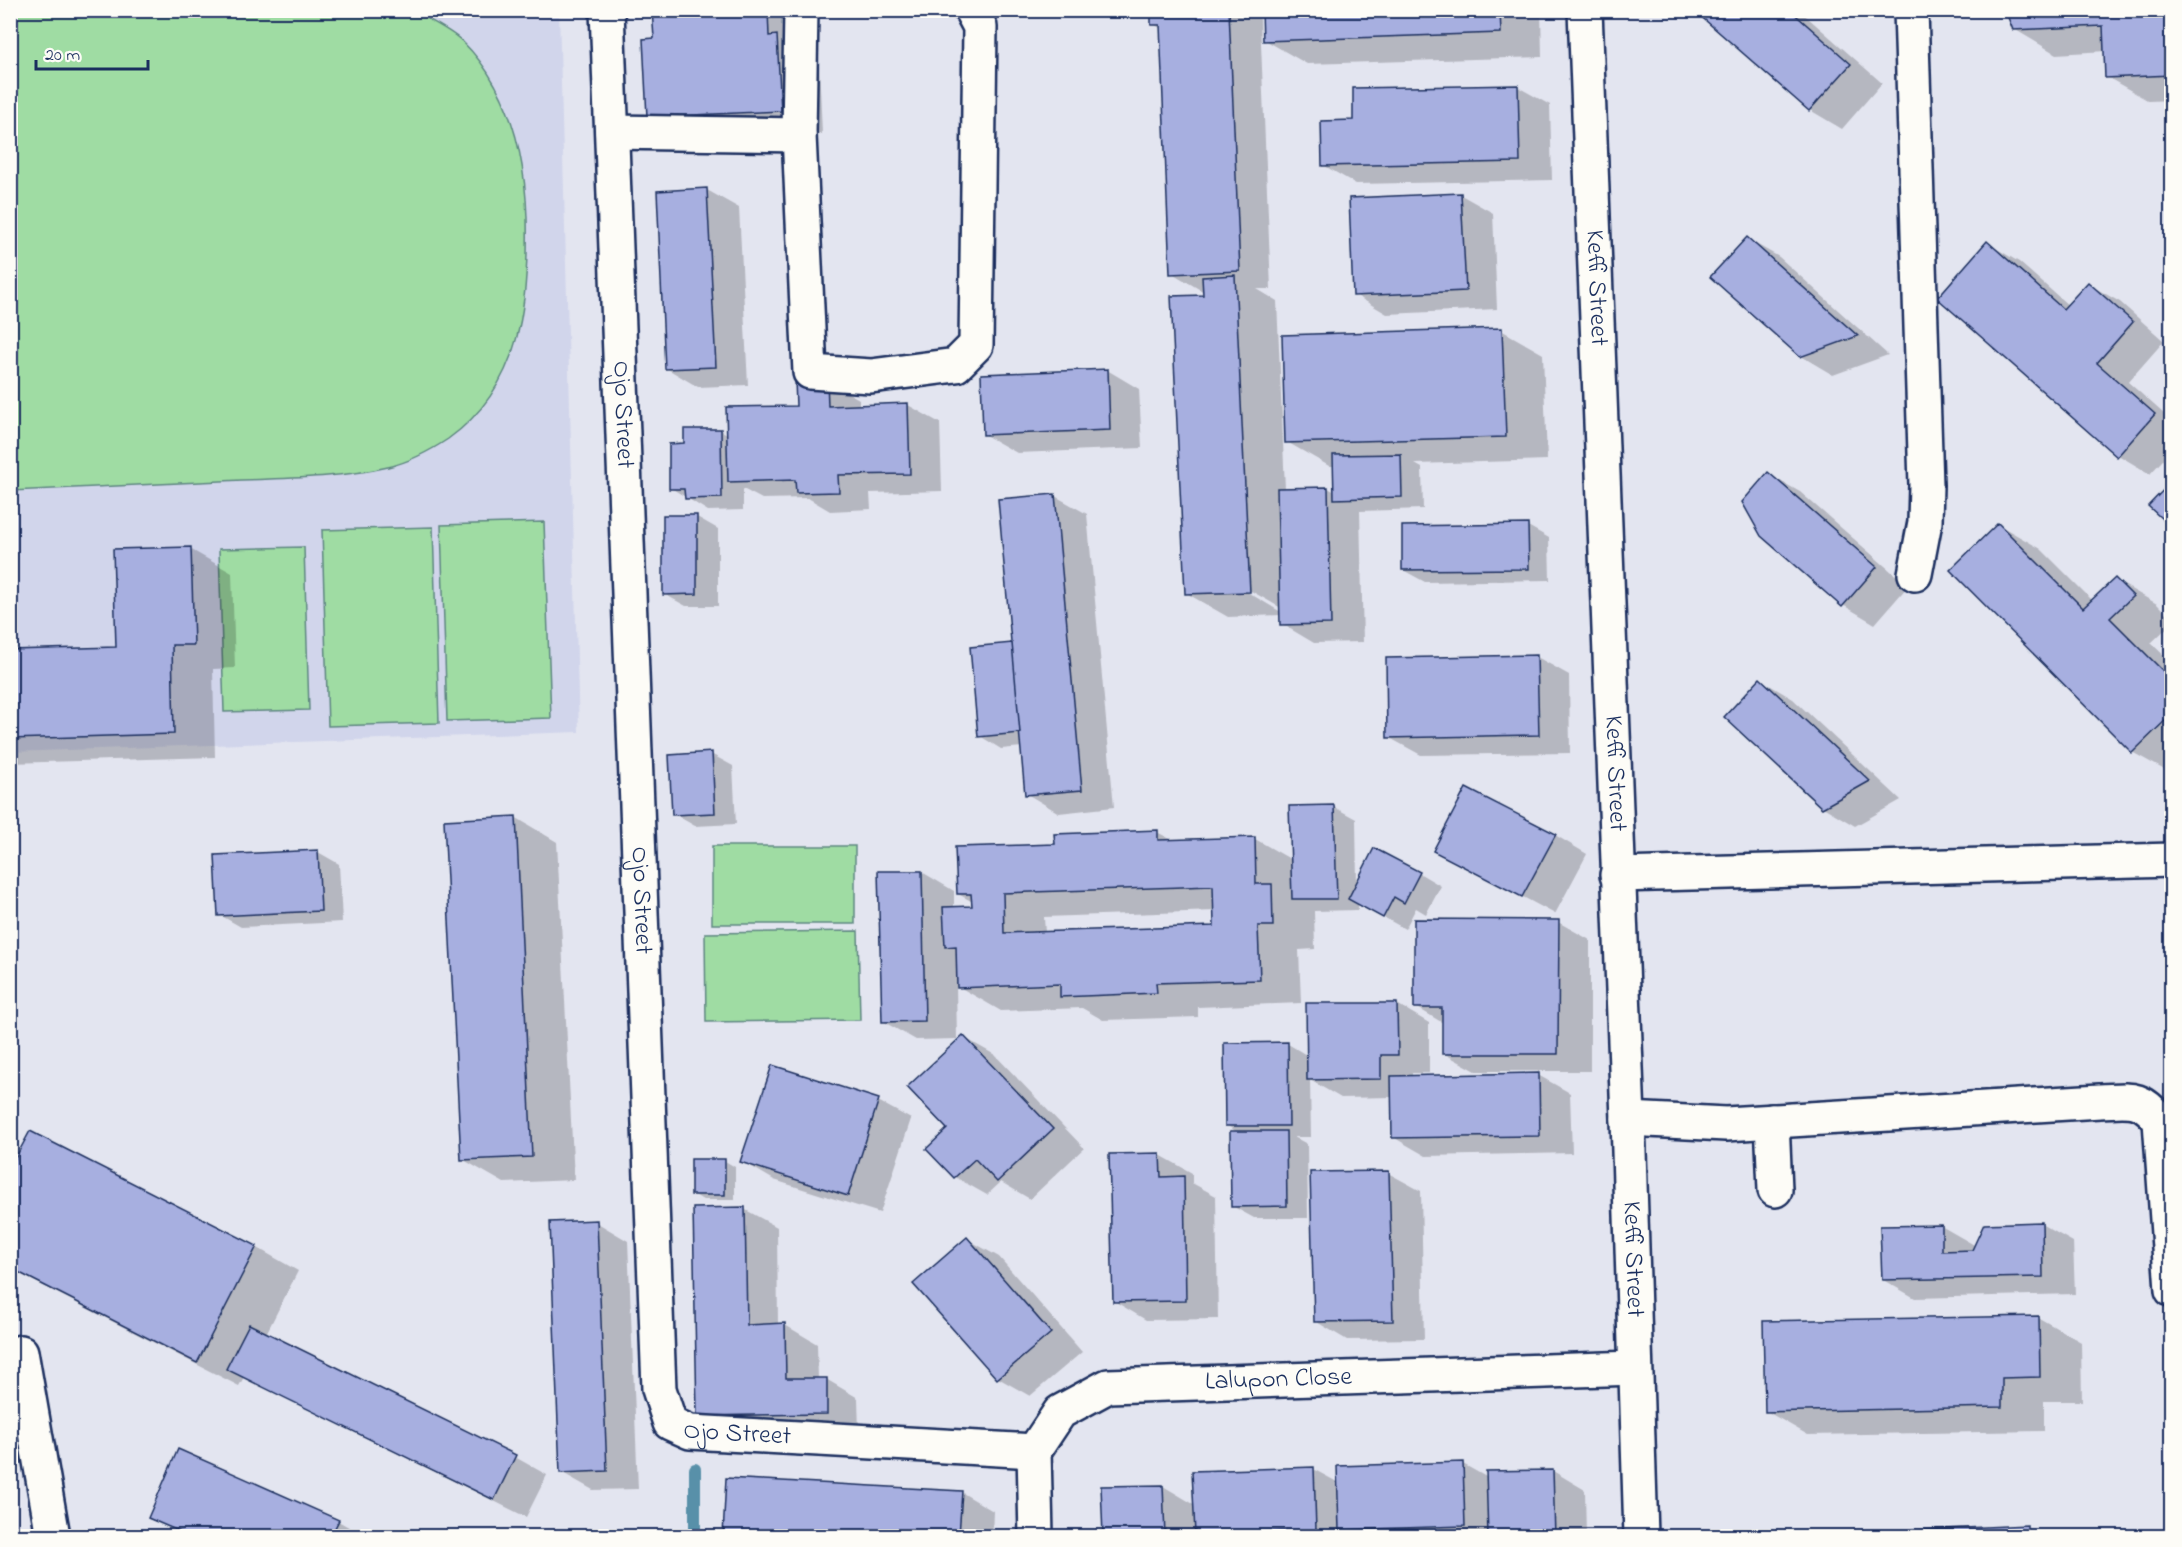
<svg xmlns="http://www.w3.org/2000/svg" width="2182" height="1547" font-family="'Indie Flower',sans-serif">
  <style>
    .built { fill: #d1d5eb }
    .green { fill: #9fdca3; stroke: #5d8680; stroke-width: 1.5 }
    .shadow { fill: #0003; fill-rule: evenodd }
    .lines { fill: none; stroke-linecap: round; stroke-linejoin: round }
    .stream { stroke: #5890a9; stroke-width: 12 }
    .building { fill: #a7afe0; stroke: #1b2f5e; stroke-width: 1.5; fill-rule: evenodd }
    .minor-casing { stroke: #1b2f5e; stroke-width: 38 }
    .secondary-casing { stroke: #1b2f5e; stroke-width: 38 }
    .minor { stroke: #fdfcf7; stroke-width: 33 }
    .secondary { stroke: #fdfcf7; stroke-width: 33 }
    .labels { text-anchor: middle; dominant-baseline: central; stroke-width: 5; stroke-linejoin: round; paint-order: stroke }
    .street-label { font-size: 26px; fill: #1b2f5e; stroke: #fdfcf7 }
  </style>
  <rect width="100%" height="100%" fill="#e3e5f0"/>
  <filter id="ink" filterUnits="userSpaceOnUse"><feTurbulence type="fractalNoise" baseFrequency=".0167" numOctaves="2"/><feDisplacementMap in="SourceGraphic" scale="12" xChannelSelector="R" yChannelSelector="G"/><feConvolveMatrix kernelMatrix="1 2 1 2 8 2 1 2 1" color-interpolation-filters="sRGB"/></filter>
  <g filter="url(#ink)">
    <!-- built -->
    <polygon class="built" points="10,11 559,11 579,732 11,752"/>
    <!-- green -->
    <g class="green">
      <path d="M11 10 414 11C429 20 449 29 462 41 509 87 525 154 527 218 529 302 522 386 448 439 430 451 409 462 388 467 341 478 291 478 242 480 165 484 88 487 11 491Z"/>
      <polygon points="544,522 551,718 447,721 441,525"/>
      <polygon points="433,527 439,723 328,726 322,530"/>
      <polygon points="304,547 309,710 224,712 219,549"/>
      <rect x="712" y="846" width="143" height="78"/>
      <polygon points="858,931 860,1020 706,1022 705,933"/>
    </g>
    <!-- shadow -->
    <g class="shadow">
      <polygon points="654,10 808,10 810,56 819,61 822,134 690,140 648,116 655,40"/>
      <path d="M1152 10H1245L1260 19 1271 289H1257L1277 301 1285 489 1328 488 1335 492V466H1329L1287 442 1501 330 1543 354 1547 460 1415 464 1422 468 1423 509 1360 511 1363 642 1314 643 1282 624 1281 615 1228 617 1186 593 1204 292 1172 273 1162 29 1153 24ZM1244 587 1281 608V612L1242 589Z"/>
      <polygon points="1264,10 1541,10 1542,57 1307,64 1265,40"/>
      <polygon points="1702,10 1799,10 1882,83 1842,129 1810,110 1700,13"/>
      <polygon points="2172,10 2172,100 2149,101 2107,77 2106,51 2056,54 2014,29"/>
      <polygon points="1518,87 1550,105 1552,180 1356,184 1323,165"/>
      <polygon points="707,190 739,208 748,385 698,387 666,368"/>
      <polygon points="1461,195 1493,213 1497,309 1387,314 1355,295"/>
      <polygon points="1747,239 1779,257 1888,355 1833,375 1801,356"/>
      <polygon points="1987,243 2019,262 2069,306 2088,284 2120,302 2164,341 2128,382 2172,421 2172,450 2150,474 2118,455"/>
      <polygon points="1107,370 1139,389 1142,448 1017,453 985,435"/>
      <polygon points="827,381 859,399 859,406 908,405 940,423 942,491 870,493 871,509 830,511 808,498 762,499 743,489 743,510 708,511 671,488 686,444 721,430 728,435 798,407"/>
      <polygon points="1768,474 1800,492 1908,586 1875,624 1843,605"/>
      <polygon points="1055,496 1087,514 1114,807 1059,813 1027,794 1022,747 1001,749 980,736 1013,644"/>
      <polygon points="697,517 718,529 718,606 686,606 664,594"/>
      <polygon points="1999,525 2041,549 2093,601 2115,580 2157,604 2172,619 2172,623 2151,643 2172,663 2172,774 2132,752"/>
      <polygon points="1528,526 1549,538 1550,580 1425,582 1403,570"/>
      <polygon points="190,549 232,573 235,668 213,669 215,757 10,763 10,652 118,649"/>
      <polygon points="1537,657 1569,675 1570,753 1421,755 1388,737 1387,659"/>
      <polygon points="1761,680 1793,699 1901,800 1855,826 1823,807"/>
      <polygon points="711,754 733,766 736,824 695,826 674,814"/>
      <path d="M1334 807 1356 819 1357 884 1419 873 1441 886 1426 914 1416 908 1405 929 1358 903V910L1314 911 1315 949 1299 950 1301 1003 1198 1007V1017L1103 1020 1082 1008 1001 1011 956 985 957 1039 916 1040 884 1022 922 872 954 891V908L973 907V902L958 894 1056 845 1157 832 1174 841 1255 839 1292 860 1291 808ZM1215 911V928L1045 933 1044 917Z"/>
      <polygon points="515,817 557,842 574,1180 504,1183 462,1159"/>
      <polygon points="1555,835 1587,854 1555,914 1435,850"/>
      <polygon points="318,852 339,864 342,922 241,927 220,915"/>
      <polygon points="1558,922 1590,940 1590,1071 1476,1071 1443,1053 1443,1023 1416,1007"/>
      <polygon points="1397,1004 1429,1023 1429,1073 1412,1073 1412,1077 1538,1075 1570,1093 1572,1153 1426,1156 1393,1137 1393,1097 1341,1098 1310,1080 1311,1137 1294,1137 1307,1144 1308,1218 1254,1218 1232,1206 1239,1133 1226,1125 1288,1044 1308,1056"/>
      <polygon points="963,1037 995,1055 1084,1148 1030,1199 1001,1182 987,1195 955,1177 949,1129"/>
      <polygon points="773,1067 878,1101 911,1119 880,1213 774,1180 742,1161"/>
      <polygon points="1160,1155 1192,1173 1192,1183 1216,1196 1218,1319 1146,1320 1114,1301"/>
      <polygon points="693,1161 725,1161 735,1167 735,1200 703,1200 693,1194"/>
      <polygon points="10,1171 256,1247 298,1271 266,1334 515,1457 547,1475 526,1517 244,1377 239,1386 10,1269"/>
      <polygon points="1388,1173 1421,1191 1424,1339 1347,1340 1315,1321"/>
      <polygon points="744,1209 777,1227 778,1325 785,1325 817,1344 818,1379 826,1379 858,1398 859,1432 730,1434 698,1415"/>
      <polygon points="596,1222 628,1241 638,1489 593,1490 561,1472"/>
      <polygon points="2041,1224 2073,1242 2075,1294 1915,1298 1883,1280 1941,1226 1976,1246"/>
      <polygon points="967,1239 999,1257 1082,1352 1030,1396 998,1378"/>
      <polygon points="2039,1318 2081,1342 2082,1401 2044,1401 2044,1431 1808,1435 1766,1411"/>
      <polygon points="10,1344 40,1361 10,1459"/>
      <polygon points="1463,1464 1488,1478 1553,1471 1585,1490 1586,1536 1354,1536 1347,1533 1347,1536 1202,1536 1196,1533 1196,1536 1104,1536 1102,1488 1163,1486 1195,1505 1313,1469 1339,1483"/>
      <polygon points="727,1480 961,1492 993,1511 992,1536 725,1536"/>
      <polygon points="150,1517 338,1521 365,1536 184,1536"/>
      <polygon points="2026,1527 2043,1536 1861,1536 1861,1534"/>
    </g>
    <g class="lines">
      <!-- stream -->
      <polyline class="stream" points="695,1536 695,1469"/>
    </g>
    <!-- building -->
    <g class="building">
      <polygon points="652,10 768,10 769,36 777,35 781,111 647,117 643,39 654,38"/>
      <polygon points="1151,10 1229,10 1240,271 1170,274 1160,25 1151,25"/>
      <polygon points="1262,10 1500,10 1501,33 1263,41"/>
      <polygon points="1700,10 1790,10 1851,64 1809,111 1697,13"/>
      <polygon points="2005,10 2172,10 2172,75 2105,78 2103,26 2013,30"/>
      <polygon points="1518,85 1520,162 1322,166 1321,121 1353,120 1353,88"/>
      <polygon points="707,188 716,367 665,369 657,191"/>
      <polygon points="1461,193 1466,291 1353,296 1349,198"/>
      <polygon points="1747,237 1858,336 1800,357 1710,277"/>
      <polygon points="1987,241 2063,309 2088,282 2133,322 2097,363 2155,414 2117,457 1937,298"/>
      <polygon points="1235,275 1250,592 1185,594 1171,296 1203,295 1202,277"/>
      <polygon points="1502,328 1506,437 1285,443 1282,335"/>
      <polygon points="1108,369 1110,430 983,435 981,374"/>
      <polygon points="827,379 828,406 908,403 910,474 838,475 839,492 796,493 795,480 728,482 726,407 796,406 795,380"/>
      <polygon points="684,429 721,429 722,498 685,499 684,489 669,489 669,444 684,443"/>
      <polygon points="1401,454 1402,497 1334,499 1333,455"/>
      <polygon points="1768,472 1877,567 1842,607 1761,536 1742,502"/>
      <polygon points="2172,481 2172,528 2148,506"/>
      <polygon points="1328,487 1331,624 1280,625 1277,488"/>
      <polygon points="1055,494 1082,790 1025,795 998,499"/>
      <polygon points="663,515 697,515 697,594 663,595"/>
      <polygon points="1998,523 2083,608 2115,578 2133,596 2110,618 2172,680 2172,714 2132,753 1950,570"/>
      <polygon points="1528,524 1529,569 1402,570 1402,526"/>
      <polygon points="191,547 194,645 172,645 174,734 10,739 10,650 116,647 113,549"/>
      <polygon points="1012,643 1020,733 978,737 970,647"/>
      <polygon points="1537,655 1539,735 1387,738 1386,658"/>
      <polygon points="1760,678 1870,781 1822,808 1724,717"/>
      <polygon points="712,752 715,813 672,815 669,755"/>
      <polygon points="1466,788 1556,834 1522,897 1433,851"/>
      <polygon points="1334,805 1337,899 1292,899 1289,806"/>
      <polygon points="516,816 532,1157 461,1160 444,820"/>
      <path d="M1158 830V840L1255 837 1256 884H1272L1273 926H1258L1260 980 1156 983 1157 993 1060 997V984L957 988 956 946 945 947 943 907 972 906 971 894H957L955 847 1055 844 1054 834ZM1213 886 1214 926 1004 933 1003 893Z"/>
      <polygon points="1374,848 1420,872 1404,903 1394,897 1383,918 1348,899"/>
      <polygon points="318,850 321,911 218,916 215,855"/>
      <polygon points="878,871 922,871 925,1021 882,1022"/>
      <polygon points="1414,919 1559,920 1558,1054 1442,1054 1442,1008 1414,1008"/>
      <polygon points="1306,1003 1397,1003 1398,1055 1381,1055 1381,1079 1307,1080"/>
      <polygon points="963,1035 1053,1129 997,1182 975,1159 954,1178 926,1149 947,1129 907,1087"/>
      <polygon points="1288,1042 1289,1126 1225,1126 1224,1043"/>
      <polygon points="772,1065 879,1099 848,1196 740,1162"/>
      <polygon points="1539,1073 1540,1136 1392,1138 1391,1076"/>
      <polygon points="30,1131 257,1246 197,1363 10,1268 10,1168"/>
      <polygon points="1230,1131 1286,1131 1287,1206 1231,1207"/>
      <polygon points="1160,1153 1161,1177 1184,1176 1186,1301 1113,1302 1109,1154"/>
      <rect x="691" y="1159" width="34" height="36"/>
      <polygon points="1389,1171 1393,1321 1314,1322 1310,1172"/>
      <polygon points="745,1207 747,1325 785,1323 786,1378 827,1378 827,1414 697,1416 693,1208"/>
      <polygon points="597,1220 607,1471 560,1473 550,1222"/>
      <polygon points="2042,1222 2043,1277 1882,1280 1880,1226 1942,1225 1942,1251 1972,1250 1984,1224"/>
      <polygon points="967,1237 1051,1333 997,1379 913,1284"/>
      <polygon points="2039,1316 2040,1377 2002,1378 2002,1407 1765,1412 1763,1321"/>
      <polygon points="249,1324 516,1455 494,1500 226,1369"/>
      <polygon points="178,1449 339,1520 331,1536 190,1536 148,1518"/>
      <polygon points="1463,1462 1465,1526 1339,1530 1337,1466"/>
      <polygon points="1314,1467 1316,1530 1195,1534 1192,1471"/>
      <polygon points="1553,1470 1555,1536 1488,1536 1486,1471"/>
      <polygon points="726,1478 962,1491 959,1536 723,1536"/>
      <polygon points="1163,1485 1165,1536 1103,1536 1101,1486"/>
      <polygon points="2027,1525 2027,1536 1860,1536 1860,1533"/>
    </g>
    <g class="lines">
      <defs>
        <g id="minor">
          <path id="s1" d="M607 10 659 1389 670 1423 690 1432 1034 1451"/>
          <polyline points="801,10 799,135 810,372 871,376 956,365 976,345 980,27 971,10"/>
          <polyline points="1911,10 1926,485 1925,522 1915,574"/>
          <polyline points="612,132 799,135"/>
          <polyline points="1617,875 2172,860"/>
          <path d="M1628 1119 1726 1124 2100 1101C2129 1100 2141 1095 2160 1121L2172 1290"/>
          <polyline points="1772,1121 1775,1190"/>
          <polyline points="21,1352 53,1536"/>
          <path id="s2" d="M1036 1536 1034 1451 1060 1412 1108 1386 1635 1368"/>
        </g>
        <g id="secondary">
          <path id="s3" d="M1585 10 1628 1119 1641 1536"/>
        </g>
      </defs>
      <!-- minor casing -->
      <use href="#minor" class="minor-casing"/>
      <!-- secondary casing -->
      <use href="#secondary" class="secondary-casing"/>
      <!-- minor -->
      <use href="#minor" class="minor"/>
      <!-- secondary -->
      <use href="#secondary" class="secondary"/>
    </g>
  </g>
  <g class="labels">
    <!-- street labels -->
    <g class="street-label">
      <text stroke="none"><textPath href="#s3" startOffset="278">Keffi Street</textPath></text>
      <text stroke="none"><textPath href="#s1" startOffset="405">Ojo Street</textPath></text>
      <text stroke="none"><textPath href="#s3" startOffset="764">Keffi Street</textPath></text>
      <text stroke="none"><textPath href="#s1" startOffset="891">Ojo Street</textPath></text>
      <text stroke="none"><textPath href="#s3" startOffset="1250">Keffi Street</textPath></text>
      <text stroke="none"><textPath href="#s2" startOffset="357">Lalupon Close</textPath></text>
      <text stroke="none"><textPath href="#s1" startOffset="1485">Ojo Street</textPath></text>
    </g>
  </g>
  <!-- margin -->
  <rect width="2182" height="1547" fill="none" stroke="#fdfcf7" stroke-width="36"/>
  <rect x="18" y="18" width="2146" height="1511" fill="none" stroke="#1b2f5e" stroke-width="2" filter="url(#ink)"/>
  <!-- scale -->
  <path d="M36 60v9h112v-9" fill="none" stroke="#1b2f5e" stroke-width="3"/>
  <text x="45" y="60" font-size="18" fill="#1b2f5e" stroke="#fdfcf7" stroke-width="4.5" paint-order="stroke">20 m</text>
</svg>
